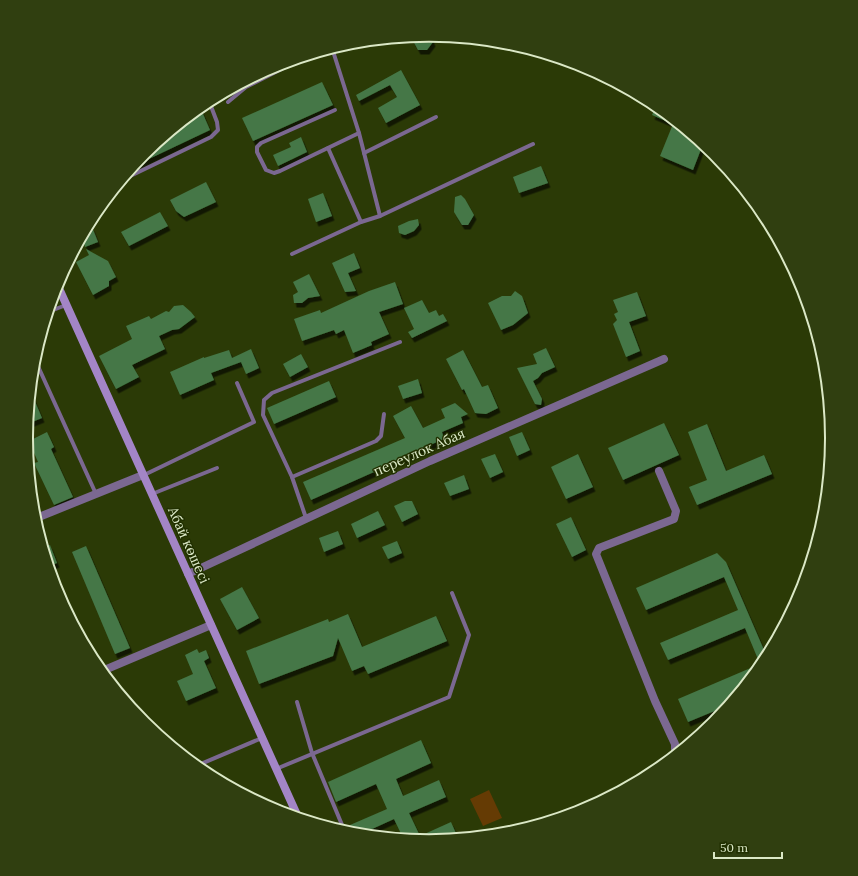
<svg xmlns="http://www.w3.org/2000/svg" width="858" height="876" font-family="Lora,serif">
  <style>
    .green { fill: #653b04 }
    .building { fill: #447746; filter: url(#shadow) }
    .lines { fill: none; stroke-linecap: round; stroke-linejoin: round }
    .lane { stroke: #7b6891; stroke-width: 4 }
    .street { stroke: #7b6891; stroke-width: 8 }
    .secondary { stroke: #a385c6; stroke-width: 8 }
    .labels { text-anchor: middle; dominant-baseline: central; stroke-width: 3; stroke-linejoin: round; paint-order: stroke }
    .street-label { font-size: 14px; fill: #dbe8c6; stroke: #213000 }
    .rim { fill: none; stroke: #dbe8c6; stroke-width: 2 }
  </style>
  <defs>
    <filter id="shadow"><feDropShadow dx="2.5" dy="4.5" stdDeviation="0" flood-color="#0009"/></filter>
  </defs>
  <rect width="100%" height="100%" fill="#2b3a06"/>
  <!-- green -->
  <polygon class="green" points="489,790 502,818 483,826 470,799"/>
  <!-- building -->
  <g class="building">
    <polygon points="430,35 433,42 427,50 418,50 411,37"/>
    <polygon points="401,70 420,105 386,123 378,108 397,97 390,85 359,101 356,95"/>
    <polygon points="322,82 333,105 253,141 242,118"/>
    <polygon points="656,106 703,144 693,170 660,156 673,124 652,115"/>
    <polygon points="200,107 210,130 132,167 144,153"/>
    <polygon points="301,137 307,152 278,166 273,155 291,147 289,143"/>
    <polygon points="541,166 548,183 519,193 513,177"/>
    <polygon points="206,182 216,202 184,217 176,211 170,200"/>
    <polygon points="323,193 332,216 316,222 308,199"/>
    <polygon points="461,195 465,199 474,215 468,225 462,225 454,212 455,197"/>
    <polygon points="160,212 168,226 129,246 121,232"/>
    <polygon points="418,219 419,225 414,231 405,235 399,233 398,226 409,221"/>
    <polygon points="92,227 98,242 85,247 82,237 86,230"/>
    <polygon points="86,249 108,261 116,277 109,281 109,286 93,295 76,262 89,255"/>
    <polygon points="354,253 360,268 348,273 356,291 345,292 332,263"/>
    <polygon points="309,274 320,296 308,298 302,303 294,303 293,295 298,292 293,282"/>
    <polygon points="395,282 403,304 379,312 389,334 371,342 372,345 353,353 344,330 336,334 334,330 302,341 294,319 320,310 321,313 369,291"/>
    <polygon points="515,291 522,296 528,313 513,325 501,330 488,303 502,296 511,296"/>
    <polygon points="637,292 646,316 629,322 640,351 626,357 613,324 617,320 614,314 618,312 613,300"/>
    <polygon points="422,300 429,313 436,310 439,316 443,314 447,321 412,338 408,332 414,329 404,308"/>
    <polygon points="183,305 191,312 195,317 179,329 172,330 159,336 165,349 132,365 139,377 116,389 99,356 132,339 126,326 149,316 151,319 166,311 169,312 174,306"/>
    <polygon points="546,348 555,367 542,373 538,378 533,381 542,399 541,405 535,404 517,368 537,364 533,354"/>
    <polygon points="251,349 259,368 246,374 241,362 211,373 214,380 180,395 170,372 204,357 204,358 229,350 232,358"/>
    <polygon points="463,350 482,387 488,385 498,408 486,414 475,413 464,389 462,390 446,359"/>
    <polygon points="301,354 308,367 290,377 283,364"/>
    <polygon points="418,379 422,393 403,399 398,386"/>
    <polygon points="329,381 336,397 274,424 267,408"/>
    <polygon points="31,392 42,418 27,424 28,422"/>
    <polygon points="455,403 468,414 461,417 463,423 442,432 444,439 409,454 410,456 311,500 303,482 405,438 393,416 411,406 423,428 445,418 441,409"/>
    <polygon points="664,423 679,455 623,480 608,448"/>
    <polygon points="707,424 726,471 764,455 772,474 697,505 689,487 707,480 688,432"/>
    <polygon points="47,432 54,447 51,449 73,497 54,505 34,463 38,462 29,441"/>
    <polygon points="522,432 530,450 517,456 509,437"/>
    <polygon points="495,454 503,472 490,478 481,459"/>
    <polygon points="578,454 593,487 566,499 551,467"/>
    <polygon points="464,475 469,489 450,496 444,483"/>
    <polygon points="405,501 412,501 418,514 402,522 394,506"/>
    <polygon points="378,511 385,525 357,538 351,524"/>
    <polygon points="571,517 586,550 572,557 556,524"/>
    <polygon points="338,531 343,544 324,552 319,538"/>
    <polygon points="397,541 402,553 388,559 382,547"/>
    <polygon points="50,545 57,563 49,566 43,547"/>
    <polygon points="86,546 130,648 115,654 72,552"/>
    <polygon points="717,553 726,562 767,657 729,705 688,722 678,699 760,664 745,628 668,660 660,643 738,610 724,577 646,610 636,588"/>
    <polygon points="242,587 259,618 237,630 220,599"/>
    <polygon points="348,614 362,647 436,616 447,641 368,674 364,666 352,671 338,638 333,656 259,684 246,651 328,619 329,622"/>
    <polygon points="197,649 199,653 206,650 209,658 204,661 216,688 186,701 177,681 193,674 185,655"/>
    <polygon points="421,740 431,763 396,779 403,796 439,780 446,797 409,813 420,836 451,822 458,838 429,841 403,838 394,819 361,834 354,834 350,825 387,809 376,784 336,802 328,782"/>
  </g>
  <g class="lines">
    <!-- lane -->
    <g class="lane">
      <polyline points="332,48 359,133 380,216"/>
      <polyline points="228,102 246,87 307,56"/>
      <polyline points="335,110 261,143 257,147 257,152 266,170 274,173 280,171 359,133"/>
      <polyline points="328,148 361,222"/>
      <polyline points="364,153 436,117"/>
      <polyline points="122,180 211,137 218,130 217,122 209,101"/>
      <polyline points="292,254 361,222 380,216 533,144"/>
      <polyline points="48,312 66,305"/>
      <polyline points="34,361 37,364 96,494"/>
      <polyline points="144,475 254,422 237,383"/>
      <polyline points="292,477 376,441 381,436 384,414"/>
      <polyline points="152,494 217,468"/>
      <polyline points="306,518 292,477 263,415 264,400 272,393 400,342"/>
      <polyline points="297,702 312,753 345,832"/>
      <polyline points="196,766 262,738"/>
      <polyline points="276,769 449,697 469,635 452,593"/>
    </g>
    <!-- street -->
    <g class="street">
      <polyline points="659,471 676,511 674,519 599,548 596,554 655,701 675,744 675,755"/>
      <polyline points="34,519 143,475"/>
      <polyline points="188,574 430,461 664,359"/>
      <polyline points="102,671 211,625"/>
    </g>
    <!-- secondary -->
    <polyline class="secondary" points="57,284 298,817"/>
  </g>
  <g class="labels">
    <!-- street labels -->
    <g class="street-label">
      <text transform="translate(419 452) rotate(-24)">переулок Абая</text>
      <text transform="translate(189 545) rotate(66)">Абай көшесі</text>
    </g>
  </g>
  <!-- crop -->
  <path d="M0 0H858V876H0ZM33 438a396 396 0 1 1 792 0a396 396 0 1 1-792 0Z" fill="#303f10" fill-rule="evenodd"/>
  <path class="rim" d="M33 438a396 396 0 1 1 792 0a396 396 0 1 1-792 0Z"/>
  <!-- scale -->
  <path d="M714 852v6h68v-6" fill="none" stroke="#dbe8c6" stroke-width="2"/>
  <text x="720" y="852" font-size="12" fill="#dbe8c6" stroke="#213000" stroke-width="3" paint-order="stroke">50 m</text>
</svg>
